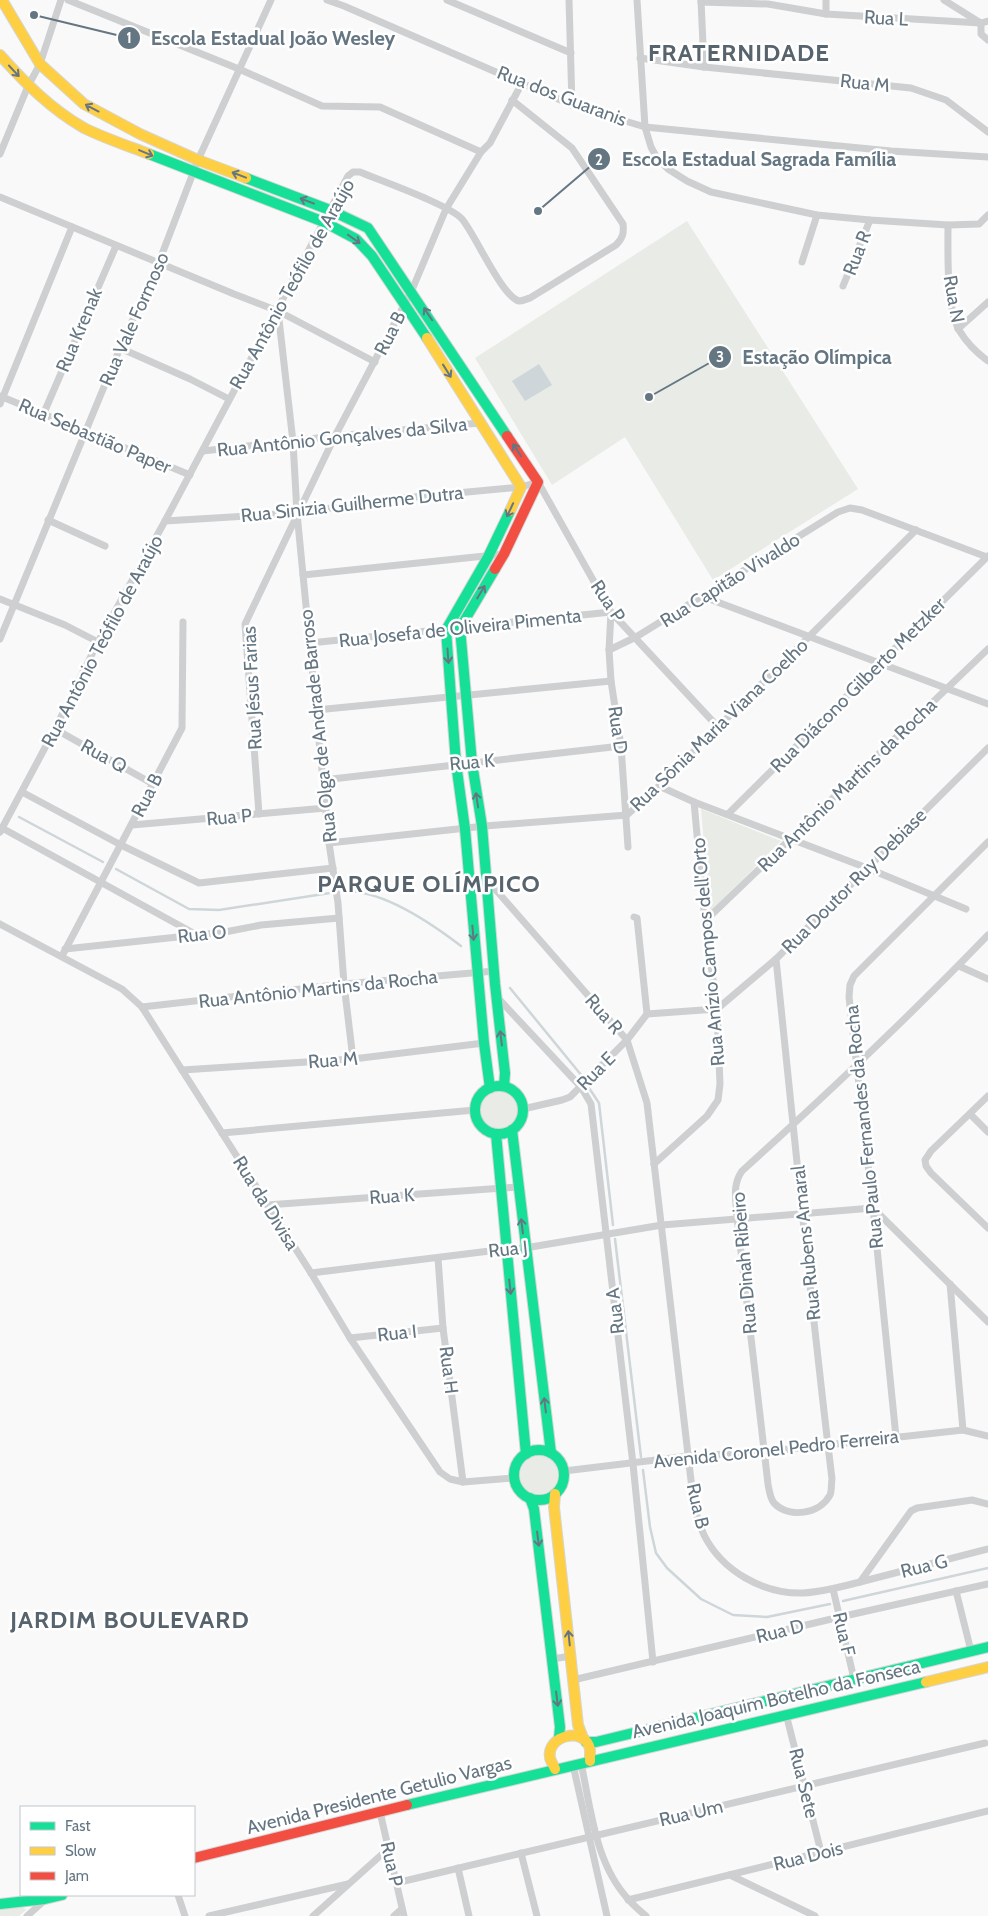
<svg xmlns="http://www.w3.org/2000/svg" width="988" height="1916" font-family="Cabin,sans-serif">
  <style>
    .green { fill: #e8ebe6 }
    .water { fill: #ced6d9 }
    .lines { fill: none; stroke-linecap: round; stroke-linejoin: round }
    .stream { stroke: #ced6d9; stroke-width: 2.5 }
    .fast-casing { stroke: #d5d6d7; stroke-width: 12 }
    .slow-casing { stroke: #d5d6d7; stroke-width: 12 }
    .jam-casing { stroke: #d5d6d7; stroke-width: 12 }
    .street { stroke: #cecfd0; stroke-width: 7 }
    .fast { stroke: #16e098; stroke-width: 10 }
    .slow { stroke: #ffcf43; stroke-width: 10 }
    .jam { stroke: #f24e42; stroke-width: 10 }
    .oneway { stroke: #657683 }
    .labels { text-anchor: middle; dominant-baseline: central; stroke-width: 5; stroke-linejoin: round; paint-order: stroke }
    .street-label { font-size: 19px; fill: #657683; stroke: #fff }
    .district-label { font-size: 24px; font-weight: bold; letter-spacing: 1px; fill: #57646e; stroke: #fff }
    .leader { fill: none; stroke: #657683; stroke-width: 2 }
    .callout-dot { fill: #657683; stroke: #fff; stroke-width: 2 }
    .mark-label { font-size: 15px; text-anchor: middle; font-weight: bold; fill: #fff }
    .callout-label { font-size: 20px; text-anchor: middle; font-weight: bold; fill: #657683; stroke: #fff; stroke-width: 5; stroke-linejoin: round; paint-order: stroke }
  </style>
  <rect width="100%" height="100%" fill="#f9f9f9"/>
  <!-- green -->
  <g class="green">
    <polygon points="687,221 858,489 713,580 625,437 552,485 475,358"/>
    <polygon points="701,809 781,841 710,912"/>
    <circle cx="499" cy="1110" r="19"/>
    <circle cx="539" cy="1475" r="19"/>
    <polygon points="21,1906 26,1910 19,1916 0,1916 0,1910"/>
  </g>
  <!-- water -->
  <polygon class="water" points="539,364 552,385 525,401 512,381"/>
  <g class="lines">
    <!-- stream -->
    <g class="stream">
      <polyline points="19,817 103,862"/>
      <polyline points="116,869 189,909 219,910 330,893"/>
      <path d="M344 891C382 890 431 923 461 946"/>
      <polyline points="510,988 582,1076"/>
      <polyline points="589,1088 599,1103 613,1225"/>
      <polyline points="615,1239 641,1457"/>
      <polyline points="643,1470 650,1527 656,1553 667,1568 701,1599 733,1615 767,1617 830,1604"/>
      <polyline points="843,1601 988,1568"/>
    </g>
    <defs>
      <g id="fast">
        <polyline points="149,154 324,222 356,239 372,256 427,338"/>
        <polyline points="246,178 330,210 368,228 507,436"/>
        <polyline points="495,569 460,628 472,763 482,826 495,984 505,1073 504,1086"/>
        <circle cx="499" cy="1110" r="24"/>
        <polyline points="490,1088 484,1043 465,829 456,763 446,630 488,557 510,511"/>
        <polyline points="512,1130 551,1453"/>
        <polyline points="496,1134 526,1454"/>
        <circle cx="539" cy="1475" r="25"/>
        <polyline points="530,1498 534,1509 560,1727 559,1738"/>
        <polyline points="586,1742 596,1742 988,1647"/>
        <polyline points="407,1805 926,1682"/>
        <polyline points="0,1904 45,1899 62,1895"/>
      </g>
      <g id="slow">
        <polyline points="2,0 40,64 84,104 140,134 198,160 246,178"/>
        <path d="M0 55C25 83 51 109 84 128 104 138 128 146 149 154"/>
        <polyline points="427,338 521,487 510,511"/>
        <polyline points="555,1494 554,1507 578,1725 583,1738"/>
        <polyline points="926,1682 988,1667"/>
        <path d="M555 1769C554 1766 551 1762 550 1758 546 1735 585 1726 590 1749 590 1753 590 1757 590 1761"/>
      </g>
      <g id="jam">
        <polyline points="495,569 504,554 538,482 507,436"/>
        <polyline points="194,1858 407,1805"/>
      </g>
    </defs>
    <!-- fast casing -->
    <use href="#fast" class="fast-casing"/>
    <!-- slow casing -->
    <use href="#slow" class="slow-casing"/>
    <!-- jam casing -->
    <use href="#jam" class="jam-casing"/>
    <!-- street -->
    <g class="street">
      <polyline points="68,0 239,69 322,106 380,107 481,152"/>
      <polyline points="327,0 344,6 572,105 645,127 891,151 988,157"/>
      <polyline points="447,0 571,53"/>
      <polyline points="569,0 572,105"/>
      <polyline points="637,0 645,127 651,147 657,158 668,169 687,181 711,192 817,215 870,220 948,225 979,224 988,215"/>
      <polyline points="701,0 704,67"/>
      <polyline points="944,0 979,22"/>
      <polyline points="701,2 768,4 826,14 981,23 988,21"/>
      <polyline points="826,14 826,0"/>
      <polyline points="981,23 981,34 988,40"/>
      <polyline points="640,58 704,67 911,88 946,100 988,132"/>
      <polyline points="0,154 28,86 40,64 61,0"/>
      <polyline points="0,197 234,294 278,311 375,362"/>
      <path d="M948 225C948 252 946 307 959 330 966 342 977 353 988 361"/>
      <polyline points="802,262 817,215"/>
      <polyline points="843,286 870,220"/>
      <polyline points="278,311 293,442 297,513 329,843 338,903 344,984 353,1059"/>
      <polyline points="958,329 988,302"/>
      <polyline points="120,348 190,379 229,399"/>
      <polyline points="0,396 190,475"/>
      <polyline points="0,404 72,227"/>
      <polyline points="43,415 116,246"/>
      <polyline points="203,451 335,436 480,423"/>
      <polyline points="48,520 105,546"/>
      <polyline points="165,521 297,513 393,499 521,487 538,482 611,612 718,727"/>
      <polyline points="303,575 504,554"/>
      <polyline points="704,597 988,704"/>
      <polyline points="0,599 65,625 98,642"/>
      <polyline points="611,612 609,650 611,681 621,746 628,847"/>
      <polyline points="0,639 120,348 159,262 198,160 271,0"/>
      <polyline points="310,643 611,612"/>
      <polyline points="609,650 636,637 838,512 850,508 862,510 987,557"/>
      <polyline points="316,710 611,681"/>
      <polyline points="55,729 153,784"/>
      <polyline points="323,780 621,746"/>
      <polyline points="659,786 694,802 867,868 966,909"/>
      <polyline points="22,792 121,845 199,883 333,868"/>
      <polyline points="259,814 245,624 335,436 412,290 446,209 481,152 490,143 522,83"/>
      <polyline points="728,814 988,556"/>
      <polyline points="132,825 326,808"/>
      <polyline points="2,828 195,934"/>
      <path d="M0 832 55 729 98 642 165 521 348 176 353 172H360C381 181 450 205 462 219 475 234 502 297 519 301 523 301 526 299 530 298L616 245C623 238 624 233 623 224L572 148 512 100"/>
      <polyline points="329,843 485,826 627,815 659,786 916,530"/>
      <path d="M469 884 486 883 496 890 627 1040 647 1103 694 1506C697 1516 700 1526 704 1535 722 1571 763 1594 803 1593 822 1592 841 1587 860 1582L911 1511 917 1508 972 1500 988 1504"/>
      <polyline points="705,921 988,649"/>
      <polyline points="0,924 122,989 142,1007 311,1273 350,1338 440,1472 450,1479 463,1482 514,1478"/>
      <polyline points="65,949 225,932 261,925 339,918"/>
      <polyline points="62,956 182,728 183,622"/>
      <path d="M776 959C794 1132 811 1306 832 1479 831 1484 832 1491 830 1495 820 1514 789 1519 774 1503 770 1498 769 1490 768 1484L737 1217C736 1200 732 1185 742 1171 826 1095 909 1017 988 935"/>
      <polyline points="959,966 988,979"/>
      <polyline points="496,996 581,1087 591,1104 633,1464 653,1662"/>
      <polyline points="142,1007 344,984 495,971"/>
      <polyline points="647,1014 717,1009 776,959 988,748"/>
      <polyline points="182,1070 353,1059 484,1043"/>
      <polyline points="988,1096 931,1151 925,1160 926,1166 931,1173 988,1228"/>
      <polyline points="523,1109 562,1100 570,1097 627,1040 647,1014 637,918 634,917"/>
      <polyline points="970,1114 988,1132"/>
      <polyline points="222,1133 475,1110"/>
      <polyline points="654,1164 707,1116 718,1100 720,1084 717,1009 705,921 694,802"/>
      <polyline points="267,1205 517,1187"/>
      <polyline points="438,1258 443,1328 463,1482"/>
      <polyline points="311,1273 506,1249 525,1248 662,1225 873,1208 988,1322"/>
      <polyline points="950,1284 963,1430"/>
      <polyline points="350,1338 443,1328"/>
      <polyline points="896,1437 873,1208 849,997 850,985 854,976 988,842"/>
      <polyline points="564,1471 689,1456 763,1452 963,1430 988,1436"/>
      <polyline points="860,1582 988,1549"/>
      <polyline points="833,1589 854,1679"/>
      <polyline points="956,1591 971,1651"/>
      <polyline points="552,1659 571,1656"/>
      <polyline points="573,1680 840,1617 988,1584"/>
      <polyline points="786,1714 821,1852"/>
      <path d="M581 1763C591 1809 595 1864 629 1900 634 1906 640 1911 646 1916"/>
      <polyline points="573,1765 607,1916"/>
      <polyline points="380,1812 404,1916"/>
      <polyline points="521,1853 537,1916"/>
      <polyline points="458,1868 469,1916"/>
      <polyline points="730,1875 815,1916"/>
      <polyline points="396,1883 985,1743"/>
      <polyline points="178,1895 185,1916"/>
      <polyline points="628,1900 988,1811"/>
      <polyline points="27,1916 45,1900"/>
      <polyline points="209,1916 348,1884"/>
      <polyline points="313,1916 389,1848"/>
      <polyline points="394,1916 402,1909"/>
    </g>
    <!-- fast -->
    <use href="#fast" class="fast"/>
    <!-- slow -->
    <use href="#slow" class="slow"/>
    <!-- jam -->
    <use href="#jam" class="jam"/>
  </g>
  <!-- one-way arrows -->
  <defs><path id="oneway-shaft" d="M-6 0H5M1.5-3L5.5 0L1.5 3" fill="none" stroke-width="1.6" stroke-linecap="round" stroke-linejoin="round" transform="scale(1.25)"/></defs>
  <g class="oneway">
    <use href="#oneway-shaft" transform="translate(14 71) rotate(47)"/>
    <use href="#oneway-shaft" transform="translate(92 108) rotate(-152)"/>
    <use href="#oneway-shaft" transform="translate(146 153) rotate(23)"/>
    <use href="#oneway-shaft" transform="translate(239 175) rotate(-159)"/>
    <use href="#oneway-shaft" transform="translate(307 201) rotate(-159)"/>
    <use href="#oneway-shaft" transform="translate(354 239) rotate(35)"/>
    <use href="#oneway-shaft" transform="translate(428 314) rotate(-124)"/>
    <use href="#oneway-shaft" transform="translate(447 371) rotate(58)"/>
    <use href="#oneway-shaft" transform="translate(517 450) rotate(-124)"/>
    <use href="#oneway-shaft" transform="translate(510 510) rotate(115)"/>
    <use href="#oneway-shaft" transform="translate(481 592) rotate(-59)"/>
    <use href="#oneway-shaft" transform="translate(448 656) rotate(86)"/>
    <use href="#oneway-shaft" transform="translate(477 800) rotate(-99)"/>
    <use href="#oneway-shaft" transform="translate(473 933) rotate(85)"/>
    <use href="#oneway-shaft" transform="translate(501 1038) rotate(-97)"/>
    <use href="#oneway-shaft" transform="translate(522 1226) rotate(-97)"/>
    <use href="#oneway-shaft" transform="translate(510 1287) rotate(84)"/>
    <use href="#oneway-shaft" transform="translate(545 1405) rotate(-97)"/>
    <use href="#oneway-shaft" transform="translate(538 1539) rotate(83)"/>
    <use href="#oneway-shaft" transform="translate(569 1638) rotate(-96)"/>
    <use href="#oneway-shaft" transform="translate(557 1699) rotate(83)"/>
  </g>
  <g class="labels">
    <!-- street labels -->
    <g class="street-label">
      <text transform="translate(886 18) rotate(3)">Rua L</text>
      <text transform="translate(865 83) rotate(6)">Rua M</text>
      <text transform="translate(562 96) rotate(21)">Rua dos Guaranis</text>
      <text transform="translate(857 253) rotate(-69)">Rua R</text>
      <text transform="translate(292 284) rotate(-61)">Rua Antônio Teófilo de Araújo</text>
      <text transform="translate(954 299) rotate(80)">Rua N</text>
      <text transform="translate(134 319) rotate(-66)">Rua Vale Formoso</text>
      <text transform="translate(79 330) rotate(-67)">Rua Krenak</text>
      <text transform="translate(390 333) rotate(-63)">Rua B</text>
      <text transform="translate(95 436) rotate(23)">Rua Sebastião Paper</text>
      <text transform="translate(342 437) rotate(-6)">Rua Antônio Gonçalves da Silva</text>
      <text transform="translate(352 504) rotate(-6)">Rua Sinizia Guilherme Dutra</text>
      <text transform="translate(730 580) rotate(-32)">Rua Capitão Vivaldo</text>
      <text transform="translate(608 601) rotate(56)">Rua P</text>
      <text transform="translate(460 628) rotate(-6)">Rua Josefa de Oliveira Pimenta</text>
      <text transform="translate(102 641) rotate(-62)">Rua Antônio Teófilo de Araújo</text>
      <text transform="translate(858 685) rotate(-45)">Rua Diácono Gilberto Metzker</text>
      <text transform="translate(252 688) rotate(-93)">Rua Jésus Farias</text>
      <text transform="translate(719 725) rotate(-44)">Rua Sônia Maria Viana Coelho</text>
      <text transform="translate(318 726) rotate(-96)">Rua Olga de Andrade Barroso</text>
      <text transform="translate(618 730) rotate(82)">Rua D</text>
      <text transform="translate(104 756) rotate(29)">Rua Q</text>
      <text transform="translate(472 762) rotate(-5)">Rua K</text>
      <text transform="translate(847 785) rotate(-44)">Rua Antônio Martins da Rocha</text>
      <text transform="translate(147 795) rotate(-63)">Rua B</text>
      <text transform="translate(229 817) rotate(-5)">Rua P</text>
      <text transform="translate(854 881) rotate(-45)">Rua Doutor Ruy Debiase</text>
      <text transform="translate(202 934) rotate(-6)">Rua O</text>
      <text transform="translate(708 952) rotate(-95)">Rua Anízio Campos dell'Orto</text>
      <text transform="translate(318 989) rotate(-6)">Rua Antônio Martins da Rocha</text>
      <text transform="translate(604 1014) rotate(49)">Rua R</text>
      <text transform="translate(333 1060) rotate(-4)">Rua M</text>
      <text transform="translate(596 1071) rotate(-45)">Rua E</text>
      <text transform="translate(864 1127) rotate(-96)">Rua Paulo Fernandes da Rocha</text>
      <text transform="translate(392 1196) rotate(-4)">Rua K</text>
      <text transform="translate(266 1203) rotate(58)">Rua da Divisa</text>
      <text transform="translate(806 1243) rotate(-96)">Rua Rubens Amaral</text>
      <text transform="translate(508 1249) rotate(-6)">Rua J</text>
      <text transform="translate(744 1263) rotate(-95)">Rua Dinah Ribeiro</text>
      <text transform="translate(615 1311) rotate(-97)">Rua A</text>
      <text transform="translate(397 1333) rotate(-6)">Rua I</text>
      <text transform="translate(449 1370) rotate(83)">Rua H</text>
      <text transform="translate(776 1449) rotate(-6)">Avenida Coronel Pedro Ferreira</text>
      <text transform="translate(698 1506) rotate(77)">Rua B</text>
      <text transform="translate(924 1566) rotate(-14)">Rua G</text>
      <text transform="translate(780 1631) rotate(-14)">Rua D</text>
      <text transform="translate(844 1634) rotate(77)">Rua F</text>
      <text transform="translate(776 1699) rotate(-13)">Avenida Joaquim Botelho da Fonseca</text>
      <text transform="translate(804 1783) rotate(76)">Rua Sete</text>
      <text transform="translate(379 1795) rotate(-14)">Avenida Presidente Getulio Vargas</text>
      <text transform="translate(691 1813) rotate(-13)">Rua Um</text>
      <text transform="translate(808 1856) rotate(-14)">Rua Dois</text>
      <text transform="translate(392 1864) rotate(77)">Rua P</text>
    </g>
    <!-- district labels -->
    <g class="district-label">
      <text x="739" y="52">FRATERNIDADE</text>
      <text x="429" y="883">PARQUE OLÍMPICO</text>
      <text x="130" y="1619">JARDIM BOULEVARD</text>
    </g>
  </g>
  <!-- callouts -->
  <path class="leader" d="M34 15L129 38M538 211L599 159M649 397L720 357"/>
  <g class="callout-dot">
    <circle cx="34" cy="15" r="5"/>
    <circle cx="538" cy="211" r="5"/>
    <circle cx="649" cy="397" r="5"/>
    <circle cx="129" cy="38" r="12"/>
    <circle cx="599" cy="159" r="12"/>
    <circle cx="720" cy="357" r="12"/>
  </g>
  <g class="mark-label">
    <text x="129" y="43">1</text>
    <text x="599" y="165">2</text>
    <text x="720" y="362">3</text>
  </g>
  <g class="callout-label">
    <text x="273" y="45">Escola Estadual João Wesley</text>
    <text x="759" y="166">Escola Estadual Sagrada Família</text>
    <text x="817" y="364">Estação Olímpica</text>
  </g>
  <!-- legend -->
  <rect x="20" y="1806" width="175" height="90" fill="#ffffff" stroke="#c1c8cd"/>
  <rect x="30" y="1822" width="25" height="8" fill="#16e098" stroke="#c1c8cd"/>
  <text x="65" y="1831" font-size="15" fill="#657683">Fast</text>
  <rect x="30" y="1847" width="25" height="8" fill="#ffcf43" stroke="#c1c8cd"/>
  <text x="65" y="1856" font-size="15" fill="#657683">Slow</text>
  <rect x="30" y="1872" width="25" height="8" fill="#f24e42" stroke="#c1c8cd"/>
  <text x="65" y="1881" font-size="15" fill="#657683">Jam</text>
</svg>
